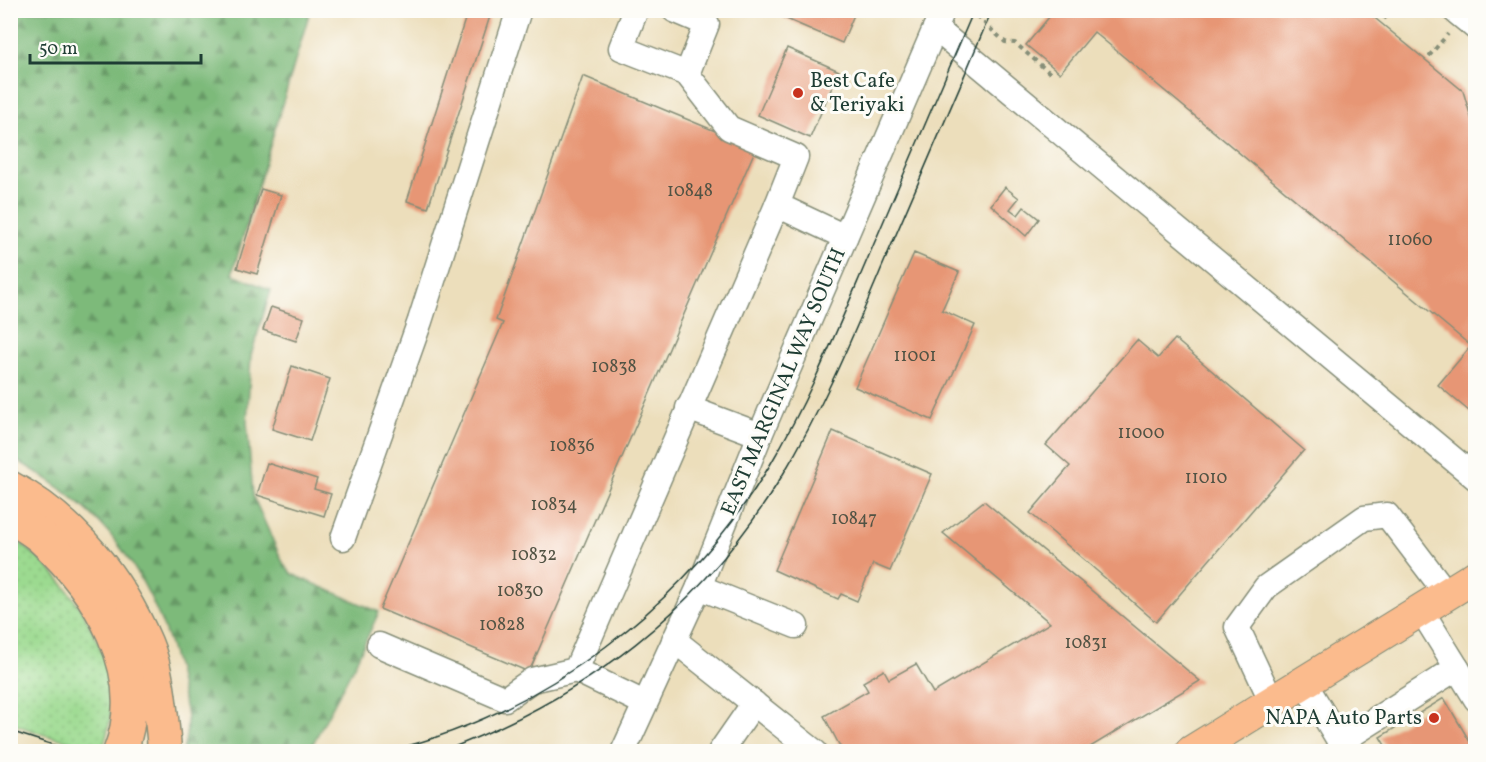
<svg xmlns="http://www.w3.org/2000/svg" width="1486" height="762" font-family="Vollkorn,serif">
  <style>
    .grass { fill: url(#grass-dots); stroke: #5e8c62; stroke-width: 1.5 }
    .forest { fill: url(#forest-firs); stroke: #4e7c57; stroke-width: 1.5 }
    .building { fill: #e79675 }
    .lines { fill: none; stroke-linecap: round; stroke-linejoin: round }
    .minor-casing { stroke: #868e78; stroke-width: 27 }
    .major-casing { stroke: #868e78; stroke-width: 34 }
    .highway-casing { stroke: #868e78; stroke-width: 36 }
    .path { stroke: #868e78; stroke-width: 4; stroke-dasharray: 4.5 4.5; stroke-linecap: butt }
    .minor { stroke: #fff; stroke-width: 24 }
    .major { stroke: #fbbb8d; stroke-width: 32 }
    .highway { stroke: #fbbb8d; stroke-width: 33 }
    .tram { stroke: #1f3d34; stroke-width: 1.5 }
    .poi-dot { fill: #c8321e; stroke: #fdfcf7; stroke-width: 2 }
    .labels { text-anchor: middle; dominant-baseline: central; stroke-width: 6; stroke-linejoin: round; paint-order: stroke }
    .number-label { font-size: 18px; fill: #515344 }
    .poi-label { font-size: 21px; fill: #1f3d34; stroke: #fdfcf7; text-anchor: start }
    .street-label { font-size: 21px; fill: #1f3d34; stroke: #fdfcf7 }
  </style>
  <defs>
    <pattern id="grass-dots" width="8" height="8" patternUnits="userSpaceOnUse" patternTransform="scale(1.5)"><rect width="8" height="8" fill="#9cda90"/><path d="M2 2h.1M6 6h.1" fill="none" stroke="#86bc7d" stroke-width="1.8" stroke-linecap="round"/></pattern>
    <pattern id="forest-firs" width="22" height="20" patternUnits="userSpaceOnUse" patternTransform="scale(1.5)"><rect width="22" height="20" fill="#7dba7a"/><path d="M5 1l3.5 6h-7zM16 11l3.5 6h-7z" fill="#669865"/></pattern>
  </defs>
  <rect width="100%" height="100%" fill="#fdfcf7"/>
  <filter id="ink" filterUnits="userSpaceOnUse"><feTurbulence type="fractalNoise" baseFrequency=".0167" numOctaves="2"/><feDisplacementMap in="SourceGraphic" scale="12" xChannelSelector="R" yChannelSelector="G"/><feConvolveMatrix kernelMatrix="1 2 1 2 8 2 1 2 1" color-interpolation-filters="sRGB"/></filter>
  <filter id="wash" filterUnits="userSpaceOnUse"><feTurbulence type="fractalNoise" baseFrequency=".008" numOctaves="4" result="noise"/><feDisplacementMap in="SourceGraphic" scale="24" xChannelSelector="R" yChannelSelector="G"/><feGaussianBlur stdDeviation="1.35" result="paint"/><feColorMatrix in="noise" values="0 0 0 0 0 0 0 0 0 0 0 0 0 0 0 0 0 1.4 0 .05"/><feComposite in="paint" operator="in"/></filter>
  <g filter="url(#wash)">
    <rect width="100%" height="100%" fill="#ecdebb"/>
    <!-- grass -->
    <path class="grass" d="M10 536C51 563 84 605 101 650 104 657 108 665 110 672 114 697 111 726 102 749L45 735 11 723Z"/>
    <!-- forest -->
    <path class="forest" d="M10 11H310L232 274 271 290 251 355 247 422 253 496 284 565 292 574 379 612 354 666 309 751H183C185 743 187 733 187 724 188 714 184 703 182 693 171 630 139 560 92 515 68 492 40 473 11 457Z"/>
    <g id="blocks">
      <!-- building -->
      <g class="building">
        <polygon points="468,10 492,10 428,208 407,201"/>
        <polygon points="785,10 856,10 842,43 782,17"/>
        <polygon points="1055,10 1365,10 1463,91 1476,134 1476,417 1438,385 1471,346 1094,32 1060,73 1026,45"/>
        <polygon points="787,48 839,71 810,138 758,115"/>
        <polygon points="583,76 756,148 529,672 380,609 503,323 496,320"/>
        <polygon points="1005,187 1019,198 1010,209 1018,215 1024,207 1039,219 1026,236 991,205"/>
        <polygon points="261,189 281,195 257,274 237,268"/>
        <polygon points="914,253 959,272 942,310 975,325 932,420 855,387"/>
        <polygon points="271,307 304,318 296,341 263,330"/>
        <polygon points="1175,339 1304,450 1156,622 1030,513 1070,466 1046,445 1137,340 1158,358"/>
        <polygon points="292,366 330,379 310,441 272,429"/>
        <polygon points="833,431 932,474 890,571 873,564 857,601 841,594 838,599 774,570"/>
        <polygon points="267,463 317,479 314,489 331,494 324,516 257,495"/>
        <polygon points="984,501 1200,681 1082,752 843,752 824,716 868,691 863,682 884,670 889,679 916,664 933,693 1050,623 943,533"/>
        <polygon points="1444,698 1476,752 1389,752 1380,737"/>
      </g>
    </g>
  </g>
  <g filter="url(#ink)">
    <use href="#blocks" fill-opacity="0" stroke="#868e78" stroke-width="1.5"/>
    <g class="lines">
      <defs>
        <g id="minor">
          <polyline points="636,10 621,48 687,74 729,128 796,157 777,205 845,237"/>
          <polyline points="674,10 707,24 687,74"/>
          <polyline points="1454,10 1476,28"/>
          <polyline points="935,28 1476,478"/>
          <polyline points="688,408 760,435"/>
          <polyline points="343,538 420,321 519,10"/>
          <polyline points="699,587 796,626"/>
          <polyline points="674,640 815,752"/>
          <polyline points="379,645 505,699 532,680 576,670 777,205"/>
          <polyline points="1457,668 1476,699"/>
          <polyline points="576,670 644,703"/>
          <polyline points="1304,682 1346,752"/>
          <polyline points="1272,702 1237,627 1266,587 1364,518 1387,515 1447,594"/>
          <polyline points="1340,742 1457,668 1421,610"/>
          <polyline points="623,752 699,587 760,435 943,10"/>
          <polyline points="720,752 754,703"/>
        </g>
        <polyline id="major" points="1191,752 1476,576"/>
        <g id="highway">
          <path d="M10 488C72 520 119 581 146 644 158 672 161 713 164 743L163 752"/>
          <path d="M10 516C20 523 32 529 41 537 98 589 151 672 120 752"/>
        </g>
      </defs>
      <!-- minor casing -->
      <use href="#minor" class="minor-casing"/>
      <!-- major casing -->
      <use href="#major" class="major-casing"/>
      <!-- highway casing -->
      <use href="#highway" class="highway-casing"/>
      <!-- path -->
      <g class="path">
        <polyline points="970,10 1005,42 1015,43 1051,74"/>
        <polyline points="1384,19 1391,10"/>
        <polyline points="1429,56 1448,34"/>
      </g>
      <!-- minor -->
      <use href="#minor" class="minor"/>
      <!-- major -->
      <use href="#major" class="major"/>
      <!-- highway -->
      <use href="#highway" class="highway"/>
      <!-- tram -->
      <g class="tram">
        <polyline points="10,731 75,752"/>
        <polyline points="10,748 20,752"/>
        <path d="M384 752C544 714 686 605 770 465 810 398 839 325 870 253 905 172 939 91 974 10"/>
        <path d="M441 752C587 697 701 610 782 476 822 410 852 338 882 267 919 182 956 96 992 10"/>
      </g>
    </g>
  </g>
  <!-- markers -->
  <g class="poi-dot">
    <circle cx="798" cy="93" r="6"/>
    <circle cx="1434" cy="718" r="6"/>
  </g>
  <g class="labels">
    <!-- number labels -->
    <g class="number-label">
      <text x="690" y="191">10848</text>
      <text x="1410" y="240">11060</text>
      <text x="915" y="356">11001</text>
      <text x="614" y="367">10838</text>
      <text x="1141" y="433">11000</text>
      <text x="572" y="446">10836</text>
      <text x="1206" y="478">11010</text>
      <text x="554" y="505">10834</text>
      <text x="854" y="519">10847</text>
      <text x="534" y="555">10832</text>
      <text x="520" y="591">10830</text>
      <text x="502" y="625">10828</text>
      <text x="1086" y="643">10831</text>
    </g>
    <!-- poi labels -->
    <g class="poi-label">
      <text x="810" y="81">Best Cafe<tspan x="810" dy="24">&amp; Teriyaki</tspan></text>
      <text x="1422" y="718" text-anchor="end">NAPA Auto Parts</text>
    </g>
    <!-- street labels -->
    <g class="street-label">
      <text transform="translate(784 382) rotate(-67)">EAST MARGINAL WAY SOUTH</text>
    </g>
  </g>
  <!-- margin -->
  <rect width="1486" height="762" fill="none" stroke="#fdfcf7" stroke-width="36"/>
  <!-- scale -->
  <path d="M30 54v9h171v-9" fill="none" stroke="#1f3d34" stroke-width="3"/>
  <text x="39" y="54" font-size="18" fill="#1f3d34" stroke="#fdfcf7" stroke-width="4.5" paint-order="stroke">50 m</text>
</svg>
